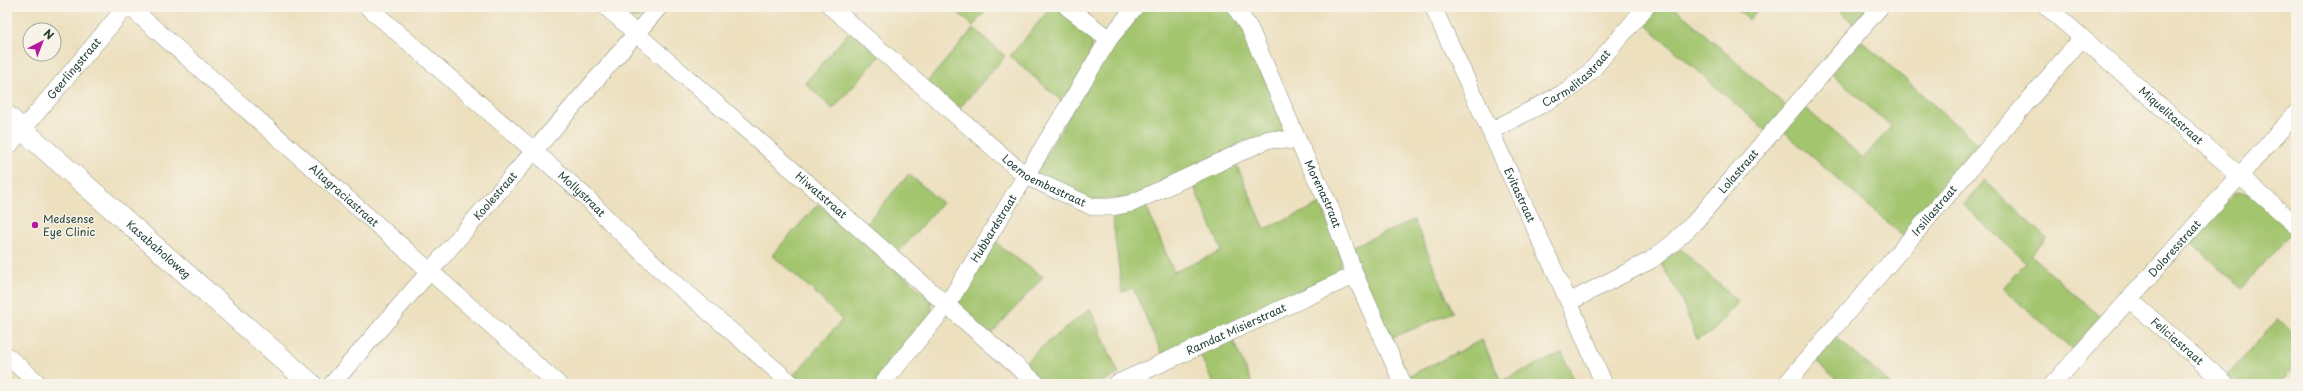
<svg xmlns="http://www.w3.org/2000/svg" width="2303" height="391" font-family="'Playpen Sans',sans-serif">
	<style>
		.green { fill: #a3c56e; stroke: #618151 }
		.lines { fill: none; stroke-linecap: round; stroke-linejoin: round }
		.minor-casing { stroke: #868e7a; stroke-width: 18 }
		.tertiary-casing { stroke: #868e7a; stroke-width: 22 }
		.minor { stroke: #fff; stroke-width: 17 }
		.tertiary { stroke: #fff; stroke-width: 21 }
		.poi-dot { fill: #b5179e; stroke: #f7f3e8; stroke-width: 1.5 }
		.labels { text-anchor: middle; stroke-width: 3; stroke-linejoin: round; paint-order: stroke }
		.street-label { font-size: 11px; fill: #1f3d34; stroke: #f7f3e8 }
		.poi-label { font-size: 11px; fill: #1f3d34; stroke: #f7f3e8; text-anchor: start }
	</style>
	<rect width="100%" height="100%" fill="#f7f3e8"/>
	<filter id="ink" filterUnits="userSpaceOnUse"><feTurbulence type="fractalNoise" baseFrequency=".025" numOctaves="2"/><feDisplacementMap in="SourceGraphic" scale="8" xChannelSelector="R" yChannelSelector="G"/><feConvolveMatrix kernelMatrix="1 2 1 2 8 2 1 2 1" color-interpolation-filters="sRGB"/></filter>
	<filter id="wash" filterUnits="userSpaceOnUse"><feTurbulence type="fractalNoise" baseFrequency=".012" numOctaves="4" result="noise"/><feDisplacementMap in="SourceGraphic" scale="16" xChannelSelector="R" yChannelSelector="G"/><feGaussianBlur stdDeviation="0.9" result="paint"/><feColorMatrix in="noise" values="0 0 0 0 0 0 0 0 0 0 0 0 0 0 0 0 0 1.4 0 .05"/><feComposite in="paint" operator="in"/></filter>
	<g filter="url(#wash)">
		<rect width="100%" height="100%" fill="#ede0bf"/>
		<path class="green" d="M614,7h37c-17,17 -19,14 -37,0z
			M952,7h37l-16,19z
			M1057,7h2c9,7 19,13 27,21 18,19 -12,58 -22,75l-54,-47 39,-46z
			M1142,7h88l10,13 46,113 -156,66 -44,1 -51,-26 77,-131z
			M1657,7h17l113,100 -21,24 -122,-108z
			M1734,7h26l-11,13z
			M1836,7h36l-17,18z
			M974,28l31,28 -48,55 -31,-28z
			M851,30l29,26 -47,53 -28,-26z
			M1861,40l121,108 -78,89 -122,-107 21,-24 60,52 28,-31 -59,-54z
			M1234,159l31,70 56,-25 21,56 -4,14 -176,80 -29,-66 -11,4 -10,-79 33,-9 29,68 48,-21 -31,-71z
			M909,174l33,29 -45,51 -33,-28z
			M1984,180l63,58 -16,18 71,62 -29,32 -70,-62 23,-26 -63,-57z
			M2240,192l10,2 42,38 -50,56 -52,-47 44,-47z
			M818,204l40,31 73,65 1,12 -56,72h-76l-8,-7 50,-57 -32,-32 -38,-33z
			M1414,220l39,92 -64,27 -38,-92z
			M994,238l8,10 41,29 -53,58 -33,-30z
			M1681,249l57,53 -27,31 -14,6 -18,-45 -19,-32z
			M1090,309l29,65 -22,10h-51l-22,-20 8,-9z
			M2278,319l18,17v29l-17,19h-44l-9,-7z
			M1836,337l54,47h-48l-27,-24z
			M1232,338l20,46h-39l-14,-32z
			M1482,340l19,41 61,-28 14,31h-165l-4,-7z"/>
	</g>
	<g filter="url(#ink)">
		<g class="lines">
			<defs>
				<g id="minor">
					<path id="s1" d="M130,7l428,377"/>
					<path id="s2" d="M368,7l165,143 52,46 33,34 47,44 127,110"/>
					<path id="s3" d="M606,7l431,377"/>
					<path id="s4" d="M831,7l195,169 67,31h20l19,-4 137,-64 29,2"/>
					<path d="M1067,7l42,32"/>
					<path id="s5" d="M1235,7l15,22 48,112 32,66 25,68 48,109"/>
					<path id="s6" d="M1433,7l136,295 35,82"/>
					<path id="s7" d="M2047,7l249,218"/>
					<path id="s8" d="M1491,131l78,-41 22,-19 55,-64"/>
					<path id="s9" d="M7,148l119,-141"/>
					<path id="s10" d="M2129,299l97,85"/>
					<path id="s11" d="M1569,302l82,-42 22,-17 20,-19 187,-217"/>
					<path d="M7,356l32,28"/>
					<path id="s12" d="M332,384l327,-377"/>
					<path id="s13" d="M882,384l65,-79 162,-266 26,-32"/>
					<path id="s14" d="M1116,384l239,-109"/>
					<path id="s15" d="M1786,384l296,-346"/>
					<path id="s16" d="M2053,384l243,-271"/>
				</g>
				<g id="tertiary">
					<path id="s17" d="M7,116l304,268"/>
				</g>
			</defs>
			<use href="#minor" class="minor-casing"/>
			<use href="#tertiary" class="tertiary-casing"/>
			<use href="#minor" class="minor"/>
			<use href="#tertiary" class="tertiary"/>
		</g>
	</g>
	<circle class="poi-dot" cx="35" cy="225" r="4"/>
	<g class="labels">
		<g class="street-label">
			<text dy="4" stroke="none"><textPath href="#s9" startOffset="104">Geerlingstraat</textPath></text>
			<text dy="4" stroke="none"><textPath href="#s8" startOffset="101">Carmelitastraat</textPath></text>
			<text dy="4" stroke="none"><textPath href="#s7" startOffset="165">Miquelitastraat</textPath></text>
			<text dy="4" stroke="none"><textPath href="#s11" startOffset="217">Lolastraat</textPath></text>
			<text dy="4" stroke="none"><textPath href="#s4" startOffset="276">Loemoembastraat</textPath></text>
			<text dy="4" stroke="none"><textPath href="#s2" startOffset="284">Mollystraat</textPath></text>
			<text dy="4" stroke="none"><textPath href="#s5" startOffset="207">Morenastraat</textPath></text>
			<text dy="4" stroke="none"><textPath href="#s1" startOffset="285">Altagraciastraat</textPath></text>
			<text dy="4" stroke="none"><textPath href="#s12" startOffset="249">Koolestraat</textPath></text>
			<text dy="4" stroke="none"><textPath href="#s3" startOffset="286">Hiwatstraat</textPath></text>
			<text dy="4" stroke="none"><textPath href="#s6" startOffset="207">Evitastraat</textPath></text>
			<text dy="4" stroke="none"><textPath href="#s15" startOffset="228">Irsillastraat</textPath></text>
			<text dy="4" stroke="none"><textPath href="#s13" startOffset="192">Hubbardstraat</textPath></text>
			<text dy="4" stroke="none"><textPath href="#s16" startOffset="182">Doloresstraat</textPath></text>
			<text dy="4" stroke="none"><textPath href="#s17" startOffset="202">Kasabaholoweg</textPath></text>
			<text dy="4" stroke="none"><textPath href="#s14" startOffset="132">Ramdat Misierstraat</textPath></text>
			<text dy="4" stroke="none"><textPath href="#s10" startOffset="64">Feliciastraat</textPath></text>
		</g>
		<g class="poi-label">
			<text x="43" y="223">Medsense<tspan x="43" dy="13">Eye Clinic</tspan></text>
		</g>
	</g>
	<rect width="2303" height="391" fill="none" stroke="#f7f3e8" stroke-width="24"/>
	<g transform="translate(42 42) rotate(42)"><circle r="19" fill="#f7f3e8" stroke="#a1aaa0"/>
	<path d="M0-3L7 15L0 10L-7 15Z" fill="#b5179e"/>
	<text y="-6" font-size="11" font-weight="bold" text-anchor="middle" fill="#1f3d34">N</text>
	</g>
</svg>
